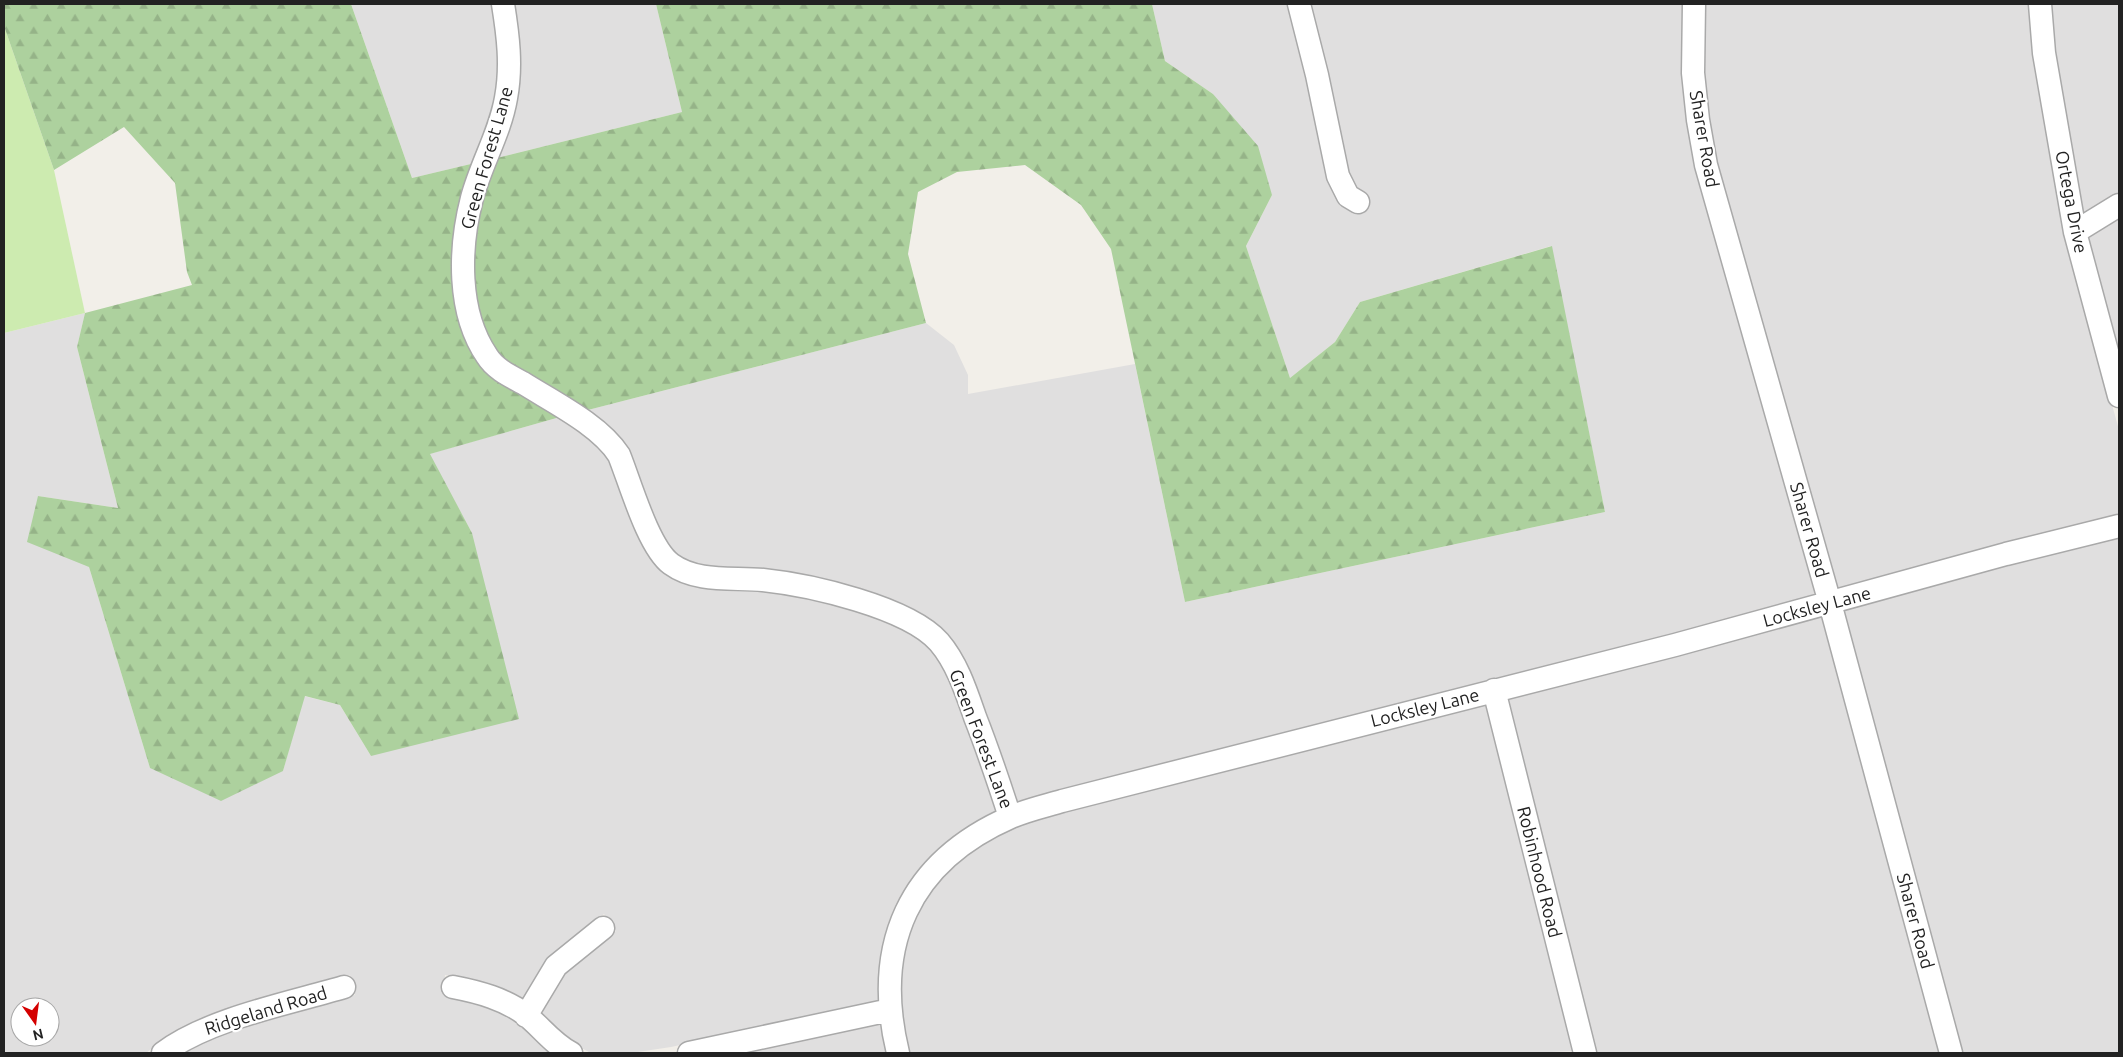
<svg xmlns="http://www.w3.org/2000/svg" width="2123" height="1057" font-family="Ubuntu,sans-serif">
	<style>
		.residential { fill: #e0dfdf; fill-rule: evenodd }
		.grass { fill: #cdebb0 }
		.forest { fill: url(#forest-firs) }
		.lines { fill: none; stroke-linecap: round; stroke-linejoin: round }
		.minor-casing { stroke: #a9a9a9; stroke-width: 25 }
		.minor { stroke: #fff; stroke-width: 22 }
		.labels { text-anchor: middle; stroke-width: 4.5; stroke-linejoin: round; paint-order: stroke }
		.street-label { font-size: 18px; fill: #222; stroke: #fff }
	</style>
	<defs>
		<pattern id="forest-firs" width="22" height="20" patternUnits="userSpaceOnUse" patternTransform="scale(1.25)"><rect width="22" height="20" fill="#add19e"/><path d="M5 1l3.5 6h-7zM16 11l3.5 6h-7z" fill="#95b388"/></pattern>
	</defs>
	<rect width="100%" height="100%" fill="#f2efe9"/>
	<path class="residential" d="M351,4h142l6,37 -2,55 -22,67 -63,15z
		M512,4h144l26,108 -185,46z
		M1152,4h136l2,8 16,-8h379l-1,70 134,522 -146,39 -190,47 -467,122 -82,-181 -32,-19 -64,-20 -136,-18 -15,-5 -11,-6 -91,-144 342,-88 28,22 14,30v19l167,-30 50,238 420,-90 -54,-266 -191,56 -25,40 -45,36 -44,-132 26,-51 -59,-101 -48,-33z
		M1703,4h328l52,296 36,130v86l-284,75 -120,-428 -13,-89z
		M2049,4h70v189l-37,23 -28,-164z
		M2119,217v146l-33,-126z
		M85,313l-8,34 41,161 -80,-12 51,71 61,201 133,3 21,-75 36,9 31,51 101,-223 -43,-79 131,-37 33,23 14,13 45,103 110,34 35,5 37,9 62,20 26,15 11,11 23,40 43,121 -53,33 -16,15 -25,30 -11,22 -9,27 -4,63 -210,46 -40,6 -42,-1 -19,-10 -32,-28 24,-41 54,-42 -12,-17 -54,43 -27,45 -49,-21 -29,-6 -2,20 28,6 29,9 21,14 33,29h-373l21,-11 56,-19 97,-28 -5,-20 -98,28 -85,34 -21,16h-142v-720zM20,1007h30v30h-30z
		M2119,537v516h-159l-119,-442 168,-46z
		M1824,616l118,437h-347l-90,-355 172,-42z
		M1487,702l88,349 -48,2h-620l-8,-44 4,-65 18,-42 23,-28 37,-29 33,-18 17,-6z
		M883,1022l5,31h-149z"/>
	<path class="grass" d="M4,26l50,144 31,143 -81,20z"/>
	<path class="forest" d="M4,4h347l61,174 63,-15 -15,151 100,103 -130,37 42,79 47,186 -148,37 -31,-51 -35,-9 -22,75 -62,30 -71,-33 -61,-201 -62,-25 11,-46 80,12 -41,-161 8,-34 107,-28 -5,-13 -12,-89 -51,-56 -70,43 -50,-144z
		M656,4h496l13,57 48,33 45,52 14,49 -26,51 44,132 45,-36 25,-40 192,-56 53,266 -420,90 -74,-353 -30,-44 -56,-40 -68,7 -39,20 -10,62 18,69 -342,88 -82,-51c-34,-38 -34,-112 -21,-159 4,-15 11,-29 16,-43l185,-46z"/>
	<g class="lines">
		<defs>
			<path id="minor" d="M503,4c5,31 9,62 3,94 -6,35 -25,66 -34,100 -13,50 -15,114 15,158 8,13 23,20 36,27 30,19 77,42 96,72 11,27 29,92 52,109 26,19 62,13 92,16 47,5 145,27 176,62 18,21 27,49 36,75 13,33 24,66 35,100
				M1299,4l18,71 21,101 10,20 10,6
				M1694,4l-1,69 5,47 8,45 124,438 121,450
				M2040,4l4,49 31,179 44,164
				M2075,232l44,-27
				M1494,690l91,363
				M453,987c26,5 52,12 73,28 15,12 27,29 45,38
				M526,1016l30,-50 47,-38
				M163,1053c45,-34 127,-50 181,-66
				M689,1053l201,-43
				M898,1053c-26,-107 10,-191 113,-236 16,-7 34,-11 51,-16l613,-156 331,-91 113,-28"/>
		</defs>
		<use href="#minor" class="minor-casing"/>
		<use href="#minor" class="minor"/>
	</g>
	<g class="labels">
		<g class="street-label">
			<text transform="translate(1704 139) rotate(80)" y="6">Sharer Road</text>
			<text transform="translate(487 158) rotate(-74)" y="6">Green Forest Lane</text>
			<text transform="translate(2071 202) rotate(79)" y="6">Ortega Drive</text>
			<text transform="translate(1809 530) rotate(74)" y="6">Sharer Road</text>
			<text transform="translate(1817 607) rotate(-15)" y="6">Locksley Lane</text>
			<text transform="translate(1425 708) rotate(-14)" y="6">Locksley Lane</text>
			<text transform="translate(981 739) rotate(69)" y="6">Green Forest Lane</text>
			<text transform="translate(1539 872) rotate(76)" y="6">Robinhood Road</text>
			<text transform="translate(1915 921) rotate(75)" y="6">Sharer Road</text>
			<text transform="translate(266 1011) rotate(-17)" y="6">Ridgeland Road</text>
		</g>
	</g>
	<rect width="2123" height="1057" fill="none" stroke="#222222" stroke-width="10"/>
	<g transform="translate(35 1022) rotate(166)"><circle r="24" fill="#ffffff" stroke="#a7a7a7"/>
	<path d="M0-4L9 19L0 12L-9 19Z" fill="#d40000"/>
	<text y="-8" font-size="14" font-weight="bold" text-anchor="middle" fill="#222222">N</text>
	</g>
</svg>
